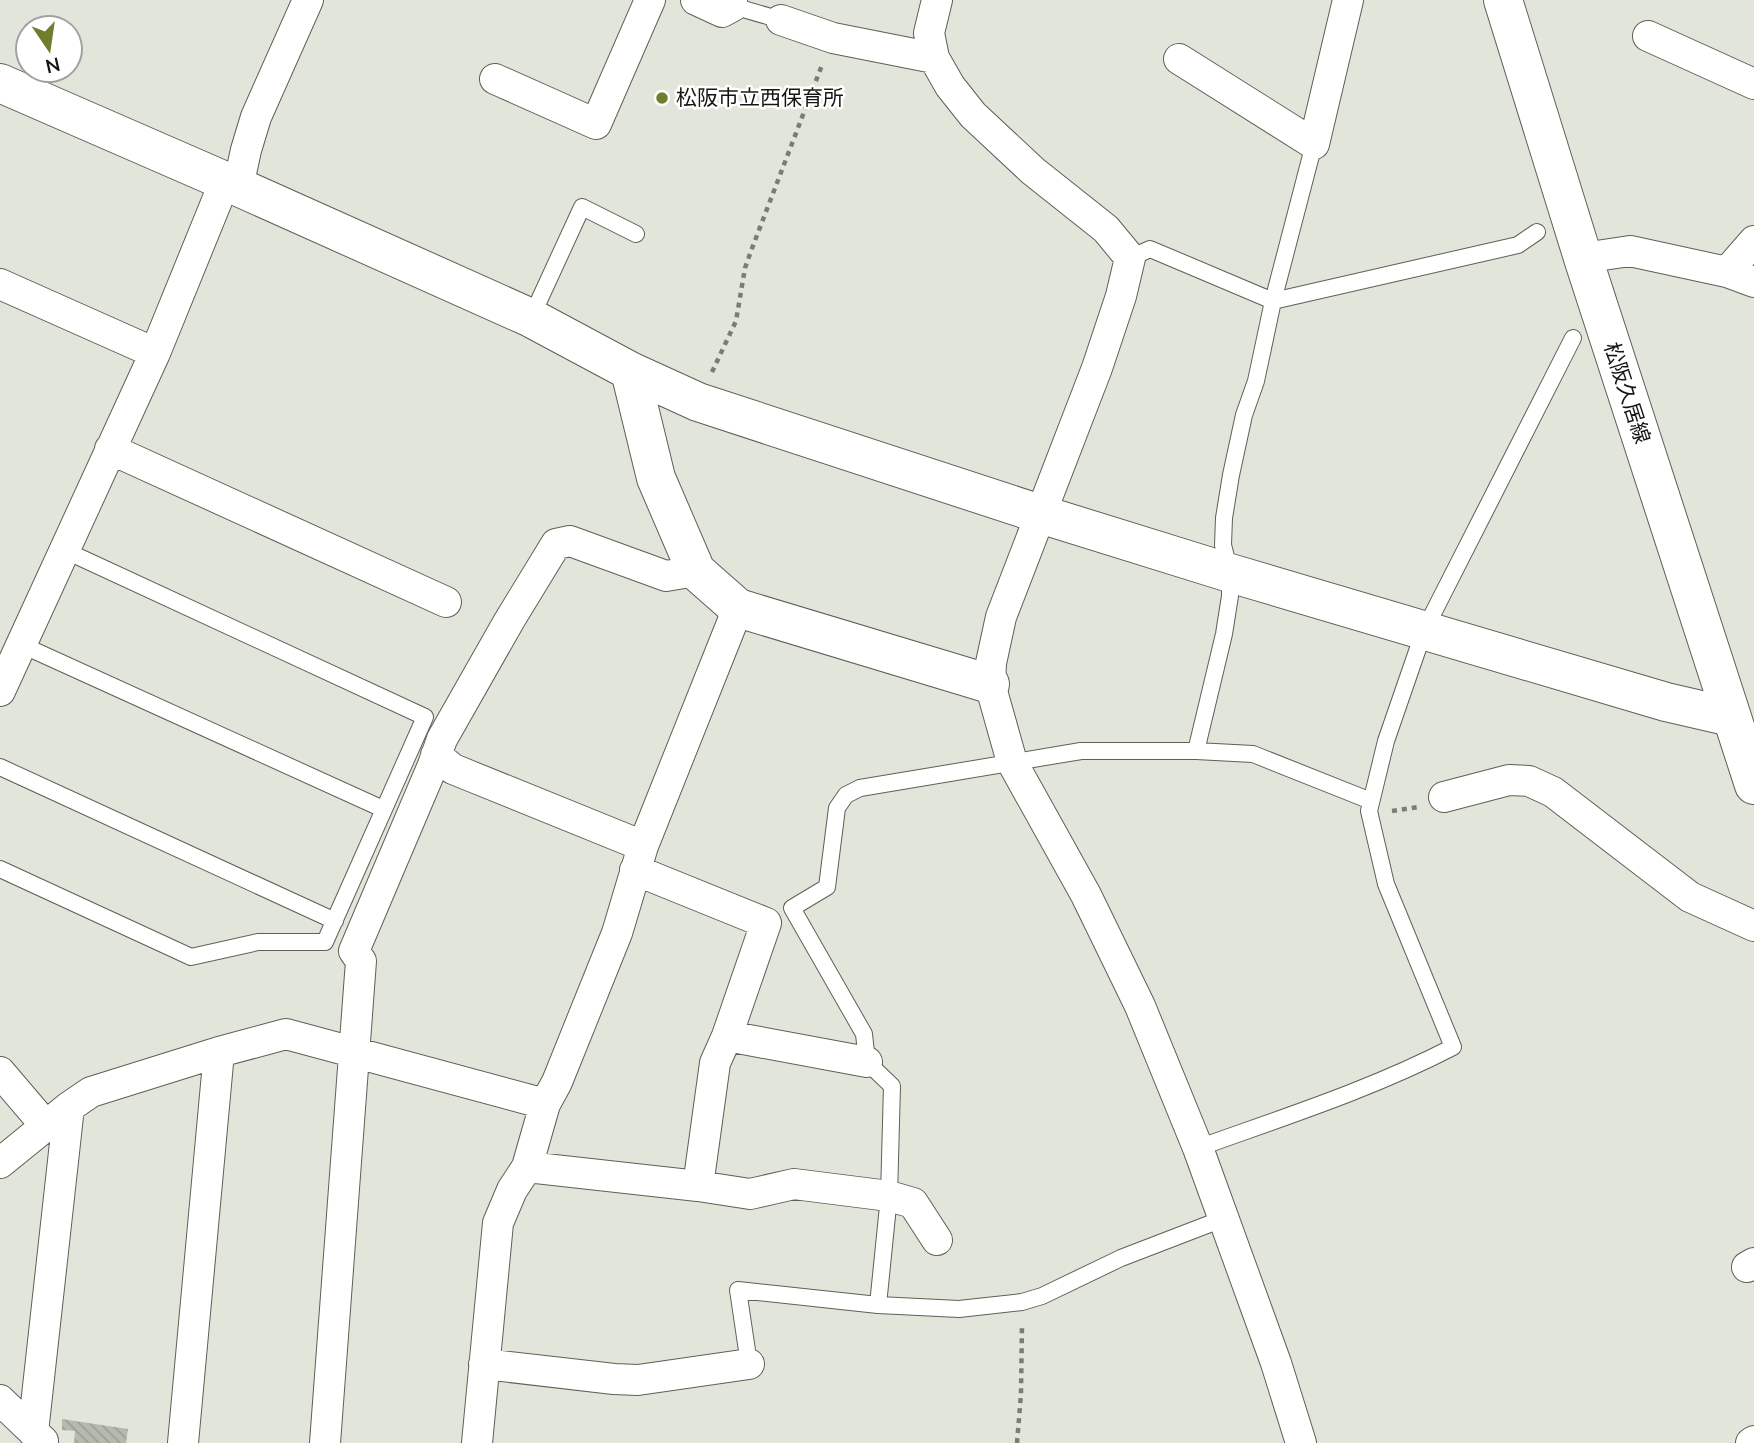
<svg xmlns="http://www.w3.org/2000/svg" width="1754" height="1443" font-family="'Nunito Sans','Noto Sans JP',sans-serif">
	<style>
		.building { fill: url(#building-back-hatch) }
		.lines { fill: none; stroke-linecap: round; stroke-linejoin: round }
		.lane-casing { stroke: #5d6055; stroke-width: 18 }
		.street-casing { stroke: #5d6055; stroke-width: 32 }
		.secondary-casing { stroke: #5d6055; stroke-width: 40 }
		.primary-casing { stroke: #5d6055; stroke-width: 40 }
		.path { stroke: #7b7d75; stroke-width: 4.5; stroke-dasharray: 5 5; stroke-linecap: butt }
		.lane { stroke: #fff; stroke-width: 16 }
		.street { stroke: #fff; stroke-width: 30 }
		.secondary { stroke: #fff; stroke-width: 38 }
		.primary { stroke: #fff; stroke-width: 38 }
		.poi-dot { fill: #6e7e2d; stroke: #fff; stroke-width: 2.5 }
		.labels { text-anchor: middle; stroke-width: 5; stroke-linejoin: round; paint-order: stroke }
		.poi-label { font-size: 21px; fill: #151612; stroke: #fff; text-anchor: start }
		.street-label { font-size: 21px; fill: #151612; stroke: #fff }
	</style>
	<defs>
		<pattern id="building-back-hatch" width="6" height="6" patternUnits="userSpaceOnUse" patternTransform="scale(1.75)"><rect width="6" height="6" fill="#b6baae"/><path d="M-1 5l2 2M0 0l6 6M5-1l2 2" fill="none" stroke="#9c9f95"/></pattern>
	</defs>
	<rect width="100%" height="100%" fill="#e2e6da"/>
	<path class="building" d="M62,1419l66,10 -2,14h-52l1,-12 -13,-1z"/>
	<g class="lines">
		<defs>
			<path id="lane" d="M733,6l48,14
				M1130,258l20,-9 123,52 245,-56 19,-13
				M531,318l51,-111 54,27
				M22,645l361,164
				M1196,751l28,-117 6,-38v-23l-7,-28 1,-27 7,-43 13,-60 12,-34 17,-80 41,-157
				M0,767l335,154
				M0,869l191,88 67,-15h67l100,-225 -361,-167
				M1198,1148c86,-31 174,-59 255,-101l-67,-163 -17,-73 17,-70 38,-110 149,-293
				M878,1305l11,-109 3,-110 -25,-24 -3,-28 -72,-126 35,-21 10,-79 9,-13 14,-7 221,-37h115l57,3 118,47
				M749,1364l-11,-74 140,15 81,4 63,-7 20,-6 79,-38 104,-40"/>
			<path id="street" d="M696,0l26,12 11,-6
				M937,0l-8,33 5,25 16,28 23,29 60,56 73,58 24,29 -9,38 -24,72 -96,249 -10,46 -1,21 22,78 74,133 54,111 58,142 78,215 25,80
				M781,20l52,18 101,20
				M1648,36l106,48
				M1179,59l135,85 34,-144
				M495,79l101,45 54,-124
				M238,187l8,-37 10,-33 52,-117
				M1583,258l47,-7 97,21 27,10
				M1727,272l27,-31
				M0,284l155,69
				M110,449l336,153
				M0,691l155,-338 70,-172
				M436,755l17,14 190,77
				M1444,797l65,-17 20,1 24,11 137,105 64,29
				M727,1036l140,26
				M0,1072l46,54
				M0,1163l69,-56 22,-15 128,-40 67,-18 259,70
				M527,1167l171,19 17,-123 12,-27 39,-113 -131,-53
				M698,1186l52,8 44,-10 95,12 24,7 24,37
				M1747,1267l7,-4
				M484,1364l130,15 24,1 111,-16
				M0,1400l43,41
				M33,1432l36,-325
				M183,1443l36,-391
				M325,1443l36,-482 -7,-10 79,-186 9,-26 67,-118 47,-77 14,-3 96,35 30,-5
				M477,1443l21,-220 14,-33 15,-23 18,-63 12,-22 60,-149 26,-87 95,-238
				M1751,1443l3,-2"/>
			<path id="secondary" d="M0,83l225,98 306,137 99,53 68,31 342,112 190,59 436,129 65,15
				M630,371l26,107 40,93 42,37 252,76"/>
			<path id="primary" d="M1503,0l80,258 171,527"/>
		</defs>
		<use href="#lane" class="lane-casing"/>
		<use href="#street" class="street-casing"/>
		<use href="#secondary" class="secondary-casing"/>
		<use href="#primary" class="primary-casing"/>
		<path class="path" d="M712,372l24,-51 9,-53 6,-17 71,-186
			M1392,811l26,-4
			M1017,1443l4,-49 1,-70"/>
		<use href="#lane" class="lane"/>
		<use href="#street" class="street"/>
		<use href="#secondary" class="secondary"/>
		<use href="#primary" class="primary"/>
	</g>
	<circle class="poi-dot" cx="662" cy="98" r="7"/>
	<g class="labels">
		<g class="poi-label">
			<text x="676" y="105">松阪市立西保育所</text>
		</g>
		<g class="street-label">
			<text transform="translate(1627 393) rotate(72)" y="7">松阪久居線</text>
		</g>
	</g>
	<g transform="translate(49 49) rotate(167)"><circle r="33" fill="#ffffff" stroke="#a1a2a0" stroke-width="2"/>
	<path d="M0-5L12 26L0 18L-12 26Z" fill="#6e7e2d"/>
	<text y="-10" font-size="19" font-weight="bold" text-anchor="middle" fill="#151612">N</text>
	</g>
</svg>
